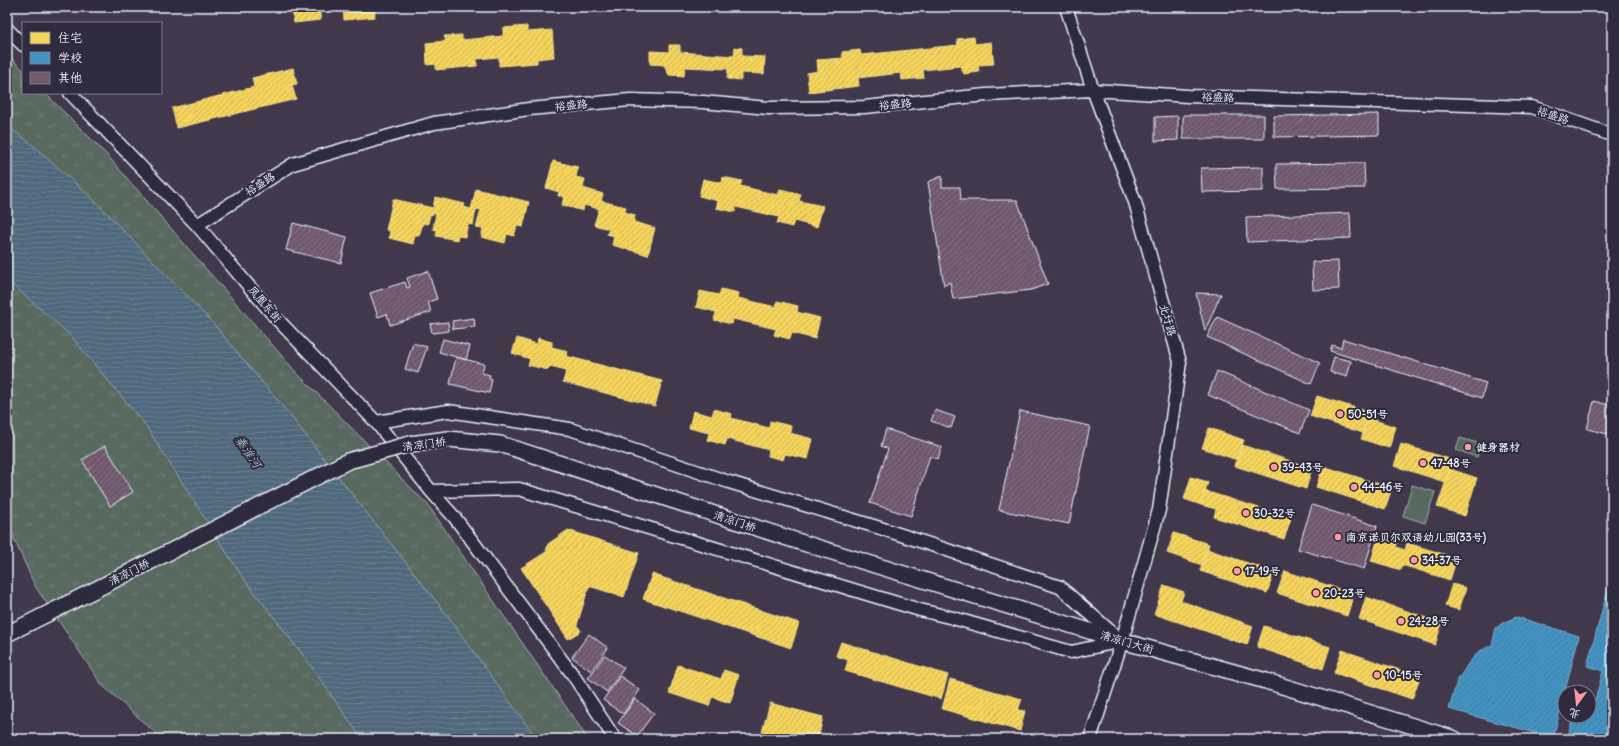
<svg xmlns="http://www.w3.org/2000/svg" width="1619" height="746" font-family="Delius,'LXGW WenKai TC',sans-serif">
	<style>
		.grass { fill: #586961; stroke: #a0adac }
		.park { fill: url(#park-tufts); stroke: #a0adac }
		.water { fill: url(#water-rules); stroke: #8d9ead }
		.homes { fill: url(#homes-hatch); stroke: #f2dd8b }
		.schools { fill: url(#schools-hatch); stroke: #74afd3 }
		.building { fill: url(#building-hatch); stroke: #e8f1f8 }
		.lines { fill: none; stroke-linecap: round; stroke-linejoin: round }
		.tertiary-casing { stroke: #e8f1f8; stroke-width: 15 }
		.primary-casing { stroke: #e8f1f8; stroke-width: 18 }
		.tertiary { stroke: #2f2a3d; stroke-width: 12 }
		.primary { stroke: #2f2a3d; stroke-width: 15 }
		.primary-bridge-casing { stroke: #e8f1f8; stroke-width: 18; stroke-linecap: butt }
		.primary-bridge { stroke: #2f2a3d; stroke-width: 15 }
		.poi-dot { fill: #ff9aa2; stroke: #2f2a3d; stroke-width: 1.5 }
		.labels { text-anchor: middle; stroke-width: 4; stroke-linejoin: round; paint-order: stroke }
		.street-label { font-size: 11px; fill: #e8f1f8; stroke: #2f2a3d }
		.poi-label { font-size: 11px; font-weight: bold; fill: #e8f1f8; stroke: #2f2a3d; text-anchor: start }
		.water-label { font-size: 12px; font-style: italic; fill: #abbac6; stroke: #2f2a3d }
	</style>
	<defs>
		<pattern id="park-tufts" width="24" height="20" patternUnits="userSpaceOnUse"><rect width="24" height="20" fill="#586961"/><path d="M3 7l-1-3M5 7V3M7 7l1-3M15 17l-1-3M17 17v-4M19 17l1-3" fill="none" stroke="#707f78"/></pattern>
		<pattern id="water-rules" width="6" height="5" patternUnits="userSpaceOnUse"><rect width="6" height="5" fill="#50677b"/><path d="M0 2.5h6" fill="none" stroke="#697d8e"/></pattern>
		<pattern id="homes-hatch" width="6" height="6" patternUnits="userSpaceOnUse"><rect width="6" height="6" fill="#f6d55c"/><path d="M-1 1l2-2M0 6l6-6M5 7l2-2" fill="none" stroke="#cab258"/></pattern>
		<pattern id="schools-hatch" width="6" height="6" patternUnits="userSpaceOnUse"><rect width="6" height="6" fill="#4393c3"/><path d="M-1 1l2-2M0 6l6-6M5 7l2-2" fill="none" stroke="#447999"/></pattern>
		<pattern id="building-hatch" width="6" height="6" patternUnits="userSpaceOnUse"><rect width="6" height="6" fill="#70596c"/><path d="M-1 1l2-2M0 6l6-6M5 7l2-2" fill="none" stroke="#847182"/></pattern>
	</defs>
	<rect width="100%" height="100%" fill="#42384b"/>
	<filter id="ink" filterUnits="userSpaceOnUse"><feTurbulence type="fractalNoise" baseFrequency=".025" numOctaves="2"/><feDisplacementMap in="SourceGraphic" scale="8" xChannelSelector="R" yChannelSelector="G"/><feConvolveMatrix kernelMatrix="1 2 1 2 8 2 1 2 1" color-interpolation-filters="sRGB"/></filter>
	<g filter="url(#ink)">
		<path class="grass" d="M1460,438l21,6 -4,13 -21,-7z
			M1412,485l23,7 -10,31 -22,-7z"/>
		<path class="park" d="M7,54l16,16v23h22l61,61 189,217 133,134 160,234h-426l-60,-54 -67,-99 -28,-63z"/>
		<path class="water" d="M7,126l21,15 66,59 117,121 78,93 158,201 90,124h-175l-56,-80 -65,-84 -95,-149 -76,-91 -63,-55z"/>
		<path class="homes" d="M279,7h58l-18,2 2,11 -27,3 -2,-13 -12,1z
			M343,7h31l1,10 -31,3z
			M527,26v6l25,-2 2,27 -17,2v4l-38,3v-9l-22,2v7l-41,4v-6l-9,1 -1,-22 20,-2 -2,-5 18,-1v5l41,-4v-8z
			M974,37l1,7 16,-2 3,22 -16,1 1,7 -15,2 -4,-8 -37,4 1,8 -22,2 -1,-7 -43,5 1,8 -50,6 -2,-19 11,-2 -1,-11 26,-2 -1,-6 18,-2 1,5 97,-10 -1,-6z
			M669,45h11v7l54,4 1,-9 7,1v8l23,1 -1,17 -23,-1v7l-14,-1 1,-10 -43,-2 -1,9 -15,-1 -5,-10 -14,-1v-13l19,1z
			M293,68l4,16 -5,1 4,14 -119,29 -5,-20 82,-21 -2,-9z
			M553,161l25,6 -2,10 9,2 -2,9 20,6 -2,7 25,6 -1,5 10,3 -1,7 21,6 -7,27 -36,-10 2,-9 -7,-2 2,-5 -15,-4 5,-16 -15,-4 -1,6 -21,-6 2,-9h-6l1,-4 -13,-4z
			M723,177l19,4 -2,5 38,9 2,-6 21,5 -2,7 24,5 -6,21 -23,-6 -2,6 -15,-4 2,-6 -43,-10 -1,5 -19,-4 2,-7 -19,-5 4,-17 19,4z
			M476,189l53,13 -6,25 -6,-1 -3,10 -7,-2 -2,9 -24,-6 2,-8 -7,-1 5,-19 -5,1 -3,15 -5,-1 -3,13 -7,-1 -1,4 -21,-4 1,-6 -4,-1 3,-16 -6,2 -2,9 -5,-1 -4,13 -4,-1 -2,9 -24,-6 1,-7 -4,-1 7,-31 40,9 2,-11 30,7 -1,3 7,2z
			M721,289l18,4 -1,5 38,9 1,-6 21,5 -1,6 23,6 -5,21 -23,-6 -2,6 -16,-4 2,-6 -43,-10 -1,5 -18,-4 2,-8 -20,-5 4,-16 19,4z
			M517,338l20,6 1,-6 14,4v5l16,4 -2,5 96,25 -7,25 -92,-24 3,-11 -16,-4 -2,3 -20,-5 2,-6 -18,-6z
			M1317,396l52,16 -6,21 -53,-17z
			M714,409l18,5 -1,4 38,10 1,-7 21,5 -1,7 23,6 -5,20 -23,-5 -2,6 -15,-4 1,-6 -42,-11 -2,6 -18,-5 2,-7 -20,-5 4,-17 19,5z
			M1368,418l28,9 -7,21 -28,-9z
			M1209,428l35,12 -7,20 -35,-12z
			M1401,444l52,16 -8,22 -51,-16z
			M1242,445l70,23 -6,21 -71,-23z
			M1323,466l69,22 -7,21 -69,-22z
			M1450,469l27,9 -12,38 -28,-9z
			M1191,477l17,5 -7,23 -17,-6z
			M1205,491l86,27 -7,21 -70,-22 2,-8 -15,-4z
			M568,530l71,23 -15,44 -35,-11 -12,39 4,6 -13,8 -47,-71 25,-16 2,-8z
			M1174,533l35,11 -7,21 -35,-12z
			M1378,538l19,5 -1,4 9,3 2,-7 50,15 -7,22 -48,-15 -1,5 -30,-9z
			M1207,549l67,23 -7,21 -67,-22z
			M1285,571l69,23 -7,22 -70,-23z
			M652,574l147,49 -8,25 -148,-49z
			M1452,584l14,4 -7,22 -14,-4z
			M1164,585l20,7 -3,9 72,25 -6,19 -93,-31z
			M1366,597l76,26 -7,22 -76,-26z
			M1264,626l66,21 -7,22 -66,-22z
			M841,642l107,33 -7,24 -96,-28 3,-11 -12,-4z
			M1342,650l78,27 -8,22 -78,-26z
			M678,665l43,14 3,-9 15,5 -9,28 -18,-6 -3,9 -40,-13z
			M950,679l72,20 -4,11 7,1 -5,20 -78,-22z
			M770,703l53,14 -5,22h-29l-27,-7z"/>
		<path class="schools" d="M1612,574v165h-34l-10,-3 5,-20h16v-14l5,2 9,-33 -16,-5z
			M1517,617l62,19 -26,102 -104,-29 8,-28 11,-17 10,-12 14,-7 4,-17 8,-6z"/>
		<path class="building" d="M1379,114v21l-105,2v-21z
			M1183,115h81v24h-81z
			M1178,116v24l-23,1v-24z
			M1364,163l1,25 -88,1 -1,-25z
			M1263,167v24l-61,1 -1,-24z
			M942,176v11h18l1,13h56l31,84 -17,6 -78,9 -3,-17 -6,4 -16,-104z
			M1350,213l1,25 -104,4 -1,-25z
			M293,223l54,14 -6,26 -55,-13z
			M1338,261l1,28 -26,1 -1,-28z
			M428,271l9,28 -9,3 3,10 -41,13 -3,-11 -9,3 -8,-24 35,-11 2,6 3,-1 -3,-9z
			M1196,293l25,1 -16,37z
			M1217,317l103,46 -9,21 -104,-47z
			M474,318l1,9 -22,2 -1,-8z
			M448,322l1,9 -17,2 -2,-9z
			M443,339l27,7 -4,14 -27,-8z
			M1343,339l143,44 -4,15 -152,-47 2,-6 9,3z
			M413,343l14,4 -9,26 -13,-4z
			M456,357l28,7 -2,9 8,2 -1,4 3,1 -3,13 -39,-9z
			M1334,357l17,4 -4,16 -17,-5z
			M1217,371l92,39 -9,23 -92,-38z
			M1594,401l18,5v29l-25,-6z
			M935,410l20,7 -4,11 -20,-7z
			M1020,411l70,15 -21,98 -70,-14z
			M886,429l56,18 -4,12 -8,-3 -19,60 -41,-13 18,-54 -7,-3z
			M105,446l28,46 -23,14 -28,-46z
			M1312,505l65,21 -13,43 -66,-20z
			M589,634l19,14 -17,23 -19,-14z
			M605,655l19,13 -17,24 -19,-14z
			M620,676l20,14 -17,24 -20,-14z
			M635,699l19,14 -17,23 -19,-13z"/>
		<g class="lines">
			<defs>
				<path id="tertiary" d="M1066,7l27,83 42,112 45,160 -21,148 -37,131 -32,98
					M7,29l16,16
					M70,93l127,132 78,92 101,105 55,69 24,27 118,157 42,64
					M197,225l96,-61 141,-41 95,-14 101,-9 73,2 65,6 96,-1 122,-12 107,-5 95,6 344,11 80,28
					M376,422l72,-11 122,18 159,53 151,46 180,59 59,52
					M431,491l88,-2 401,121 33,8 118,34 51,-11"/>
				<path id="primary" d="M800,542l322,99 144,40 189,58
					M7,634l62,-31"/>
			</defs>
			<use href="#tertiary" class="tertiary-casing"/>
			<use href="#primary" class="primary-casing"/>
			<use href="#tertiary" class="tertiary"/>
			<use href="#primary" class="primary"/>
			<defs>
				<path id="primary-bridge" d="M69,603l279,-142 62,-17 38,-5 52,5 300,98"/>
			</defs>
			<use href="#primary-bridge" class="primary-bridge-casing"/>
			<use href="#primary-bridge" class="primary-bridge"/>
		</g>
	</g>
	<g class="poi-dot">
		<circle cx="1340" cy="414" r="4"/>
		<circle cx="1468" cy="447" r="4"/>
		<circle cx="1423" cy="463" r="4"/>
		<circle cx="1274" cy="467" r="4"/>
		<circle cx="1354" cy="487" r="4"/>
		<circle cx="1246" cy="513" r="4"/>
		<circle cx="1338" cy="537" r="4"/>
		<circle cx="1414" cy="560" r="4"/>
		<circle cx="1237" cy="571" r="4"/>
		<circle cx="1316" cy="593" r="4"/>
		<circle cx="1401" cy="621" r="4"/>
		<circle cx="1377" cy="675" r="4"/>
	</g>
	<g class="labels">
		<g class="street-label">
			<text transform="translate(1218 97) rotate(2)" y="4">裕盛路</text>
			<text transform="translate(895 104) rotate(-6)" y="4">裕盛路</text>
			<text transform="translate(571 105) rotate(-6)" y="4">裕盛路</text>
			<text transform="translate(1553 115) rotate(19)" y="4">裕盛路</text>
			<text transform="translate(260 184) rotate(-33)" y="4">裕盛路</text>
			<text transform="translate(265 304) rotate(49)" y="4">凤凰东街</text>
			<text transform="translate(1168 320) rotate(74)" y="4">北圩路</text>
			<text transform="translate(424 444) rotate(-8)" y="4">清凉门桥</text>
			<text transform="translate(735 521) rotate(18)" y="4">清凉门桥</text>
			<text transform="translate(129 572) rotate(-27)" y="4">清凉门桥</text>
			<text transform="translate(1127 642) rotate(16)" y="4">清凉门大街</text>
		</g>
		<g class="poi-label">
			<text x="1348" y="418">50-51号</text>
			<text x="1476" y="451">健身器材</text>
			<text x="1431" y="467">47-48号</text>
			<text x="1282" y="471">39-43号</text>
			<text x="1362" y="491">44-46号</text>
			<text x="1254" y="517">30-32号</text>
			<text x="1346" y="541">南京诺贝尔双语幼儿园(33号)</text>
			<text x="1422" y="564">34-37号</text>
			<text x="1245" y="575">17-19号</text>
			<text x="1324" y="597">20-23号</text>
			<text x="1409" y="625">24-28号</text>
			<text x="1385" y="679">10-15号</text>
		</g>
		<g class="water-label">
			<text transform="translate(248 452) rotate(55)" y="4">秦淮河</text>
		</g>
	</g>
	<rect width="1619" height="746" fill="none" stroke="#2f2a3d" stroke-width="24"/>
	<rect x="12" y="12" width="1595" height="722" fill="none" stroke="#e8f1f8" stroke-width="1.5" filter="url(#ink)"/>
	<rect x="22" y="22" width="140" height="72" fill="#2f2a3d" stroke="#797a88"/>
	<rect x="30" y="32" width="20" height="12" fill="#f6d55c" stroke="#797a88"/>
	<text x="58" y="42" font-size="12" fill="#e8f1f8">住宅</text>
	<rect x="30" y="52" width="20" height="12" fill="#4393c3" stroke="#797a88"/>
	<text x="58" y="62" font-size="12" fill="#e8f1f8">学校</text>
	<rect x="30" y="72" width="20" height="12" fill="#70596c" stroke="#797a88"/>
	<text x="58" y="82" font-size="12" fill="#e8f1f8">其他</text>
	<g transform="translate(1577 704) rotate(195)"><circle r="19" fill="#2f2a3d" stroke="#797a88"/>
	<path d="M0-3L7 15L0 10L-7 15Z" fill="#ff9aa2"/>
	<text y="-6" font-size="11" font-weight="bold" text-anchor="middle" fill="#e8f1f8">北</text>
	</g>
</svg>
